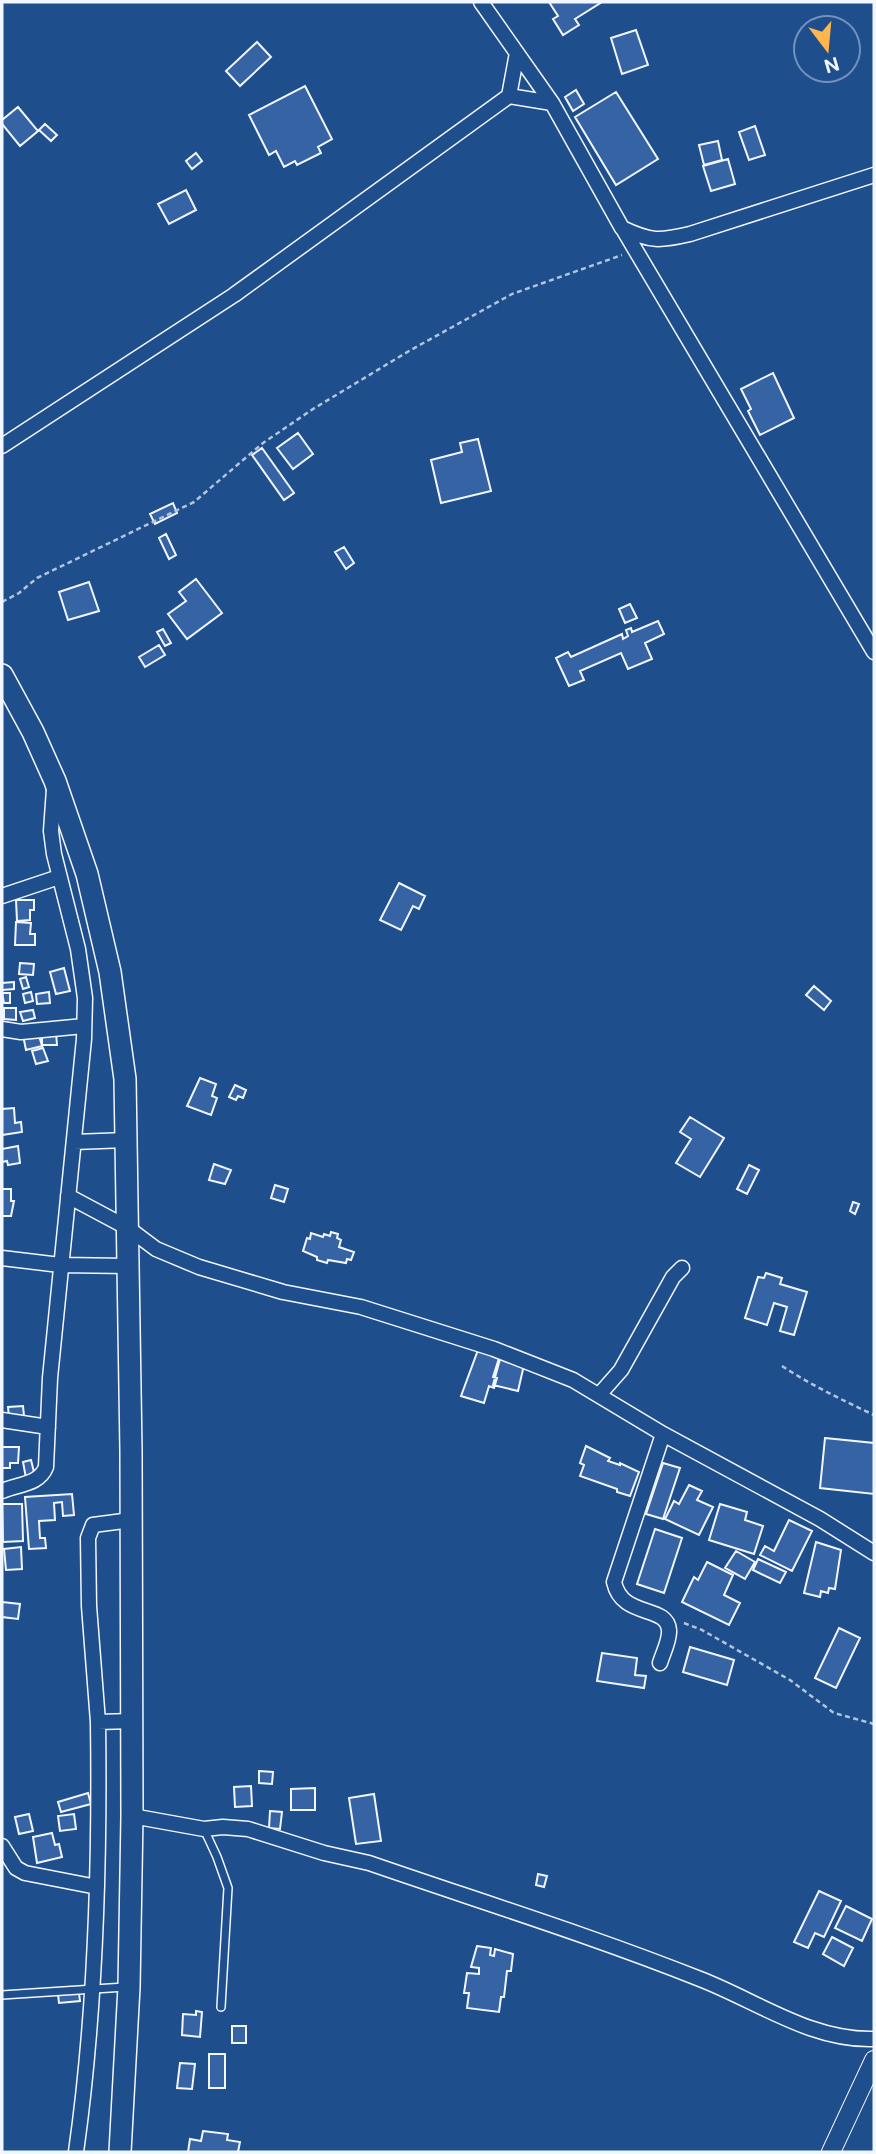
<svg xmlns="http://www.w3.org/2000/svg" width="876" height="2154" font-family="'Public Sans',sans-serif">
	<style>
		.building { fill: #3563a3; stroke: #f2f6ff; stroke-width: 2 }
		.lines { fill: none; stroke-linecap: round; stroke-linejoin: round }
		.service-casing { stroke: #f2f6ff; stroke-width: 10 }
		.minor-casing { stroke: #f2f6ff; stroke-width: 17 }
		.tertiary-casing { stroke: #f2f6ff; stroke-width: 20 }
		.secondary-casing { stroke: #f2f6ff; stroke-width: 24 }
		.path { stroke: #b3c4dc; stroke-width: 2.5; stroke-dasharray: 5 3.5; stroke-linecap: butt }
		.service { stroke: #1f4e8c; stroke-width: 7 }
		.minor { stroke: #1f4e8c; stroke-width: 14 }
		.tertiary { stroke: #1f4e8c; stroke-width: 18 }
		.secondary { stroke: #1f4e8c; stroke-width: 21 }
	</style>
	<rect width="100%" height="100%" fill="#1f4e8c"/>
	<path class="building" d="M549,2h53l-27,17 4,6 -16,10 -10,-16 5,-3z
		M636,30l12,35 -26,9 -11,-36z
		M257,42l14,15 -31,29 -14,-15z
		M305,86l27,53 -14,8 3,6 -24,12 -2,-4 -11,6 -8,-16 -7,4 -20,-40z
		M576,90l8,14 -11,7 -8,-14z
		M616,92l42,67 -42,26 -41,-68z
		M18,107l20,24 -18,15 -18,-22v-4z
		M45,124l12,11 -6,6 -12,-11z
		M755,126l10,29 -16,5 -10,-28z
		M718,141l4,19 -18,5 -5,-20z
		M196,153l6,8 -10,8 -6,-8z
		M728,159l7,25 -24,7 -8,-25z
		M186,190l10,20 -27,14 -11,-20z
		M773,373l21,45 -34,17 -12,-24 3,-2 -10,-20z
		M298,433l15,21 -20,15 -16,-21z
		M478,439l13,52 -50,12 -10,-43 31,-8 -2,-9z
		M262,448l32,45 -10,7 -32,-45z
		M173,503l4,10 -22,11 -5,-10z
		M166,534l10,21 -7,4 -10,-21z
		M344,547l10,16 -8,6 -11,-17z
		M196,579l26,34 -35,26 -19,-25 18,-13 -7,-9z
		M89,582l10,29 -31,9 -9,-28z
		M630,604l7,14 -12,5 -6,-14z
		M658,621l6,13 -19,9 7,16 -24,10 -7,-16 -41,18 4,9 -15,6 -13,-28 12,-6 3,5 51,-23 1,5 5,-3 -2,-6 5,-2 1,4z
		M163,629l8,14 -6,3 -8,-14z
		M159,645l6,10 -20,12 -6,-10z
		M399,883l26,13 -6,13 -6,-3 -12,24 -21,-10z
		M16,900h18v10h-4v10l-13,1z
		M16,922l15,1 -1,11h5v11h-20z
		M20,963l14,1 -1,11 -14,-1z
		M64,968l6,23 -14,3 -6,-22z
		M26,977l3,10 -6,2 -3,-10z
		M14,982v7l-12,1v-7z
		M814,986l17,15 -7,9 -18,-15z
		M31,992l2,9 -8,2 -2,-9z
		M49,992l1,11 -13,1 -1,-10z
		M2,993h8v10h-6z
		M4,1008h12v12l-12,-1z
		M33,1010l2,8 -12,3 -3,-9z
		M38,1032l4,14 -16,4 -3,-15z
		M42,1032h14l1,13h-15z
		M43,1048l5,13 -12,3 -4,-13z
		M43,1048l5,13 -12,3 -4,-13z
		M200,1078l16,6 -4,12 5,2 -6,17 -24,-9z
		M235,1085l11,5 -3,8 -5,-2 -2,4 -7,-3z
		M14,1108l1,15 6,-1 1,10 -20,3v-26z
		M690,1117l34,21 -24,39 -24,-14 15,-24 -11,-7z
		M18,1146l2,17 -12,2 -1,-4 -5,1v-13z
		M214,1164l17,6 -6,14 -16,-4z
		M749,1165l10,5 -12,24 -10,-5z
		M275,1185l13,4 -4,13 -13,-4z
		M2,1189h9v12h3l-3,15h-9z
		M853,1202l6,2 -4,10 -5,-3z
		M331,1232l7,2 -1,4 4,2 -2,7 15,5 -3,8 -4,-1 -1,4 -18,-3 -1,3 -10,-3v-3l-14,-6 4,-13 3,1 1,-6 12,4 1,-3 6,2z
		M766,1273l16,5 -2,6 27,8 -13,43 -14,-4 7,-24 -13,-4 -7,22 -22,-7 13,-41 6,1z
		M478,1350l22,5 -7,22 4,1 -3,10 -5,-2 -5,17 -23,-7z
		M500,1359l24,6 -6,26 -25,-6z
		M23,1406l1,10 -15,1 -1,-10z
		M825,1438l49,5v51l-54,-6z
		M586,1446l24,12 -2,3 12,4v-2l19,9 -9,24 -13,-4v-3l-37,-13 4,-11 -4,-2z
		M2,1447h17l-1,16h-8v5h-8z
		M31,1460l4,16 -9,2 -3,-16z
		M663,1463l17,5 -17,51 -17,-5z
		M689,1485l13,6 -5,9 16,7 -14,28 -34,-16 9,-18 5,3z
		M72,1494l2,21 -11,1 -1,-14 -8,1 1,17 -16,1 1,17h5l1,10 -17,1 -4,-52z
		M2,1504h20l1,37 -20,1z
		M720,1504l27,8 -2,8 18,6 -9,28 -45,-14z
		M789,1520l23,11 -20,40 -32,-16 5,-9 9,5z
		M655,1529l27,9 -18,55 -27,-9z
		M816,1542l25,8 -6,39 -6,-1 -1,5 -7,-2 -1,6 -16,-4z
		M21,1547l1,22 -16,1 -2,-21z
		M736,1551l19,11 -10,17 -20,-11z
		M758,1559l28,13 -6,11 -27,-13z
		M707,1562l26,13 -9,20 16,8 -11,22 -47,-23 12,-25 4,3z
		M2,1602l18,2 -2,15 -16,-2z
		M839,1628l21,10 -24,50 -21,-10z
		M690,1647l44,13 -7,25 -44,-13z
		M602,1653l35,5 -2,17 11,1 -2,12 -47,-7z
		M259,1771l14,1 -1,12 -13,-1z
		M251,1786l1,20 -17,1 -1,-20z
		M315,1788v22h-24v-21z
		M88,1793l3,11 -30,8 -3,-10z
		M374,1794l7,47 -25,3 -7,-46z
		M270,1811l12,1 -2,17 -11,-1z
		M29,1814l4,17 -14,3 -4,-17z
		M74,1814l2,15 -16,2 -2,-15z
		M52,1833l3,12 4,-1 3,13 -25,6 -4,-26z
		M538,1874l9,2 -3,11 -8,-2z
		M819,1891l22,10 -17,36 -9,-4 -7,15 -14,-6z
		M846,1906l26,13 -10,22 -27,-13z
		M832,1937l21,11 -9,18 -21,-12z
		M477,1946l14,2 -1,7 4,1 1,-7 18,5 -2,17h-4l-3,26h-3l-2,15 -32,-4 2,-15h-5l3,-20 12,1v-6l-8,-1z
		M79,1993l1,8 -21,2 -1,-9z
		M196,2011l6,1 -2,25 -18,-2 1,-21 13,1z
		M232,2026h14v17h-14z
		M209,2054h16v34h-16z
		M180,2063l15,1 -3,25 -15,-1z
		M203,2131l25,3 -1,6 13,2 -2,10h-50l2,-13 11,2z"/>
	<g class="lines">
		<defs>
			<path id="service" d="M204,1829l13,28 11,31 -7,119
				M2,1995l123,-8"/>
			<path id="minor" d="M481,2l71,101 70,125c29,14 38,13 68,6l184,-59
				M509,96l43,7
				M623,229l251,423
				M2,446l232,-151 275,-199 8,-43
				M2,896l57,-19
				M2,1029l19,3 63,-6
				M74,1142l53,-2
				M68,1196l60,32 28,21 43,18 84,25 78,15 133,42 79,31 90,54 157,85 54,34
				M2,1258l58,7 69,1
				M599,1395l22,-25 52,-93 9,-9
				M2,1420l46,7
				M2,1491c16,-7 37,-6 44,-24l4,-89 34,-339 1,-41 -7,-49 -24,-95 -3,-23 3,-42
				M131,1520l-38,5 -5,13 1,68 9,116 34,-1
				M660,1663c3,-10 10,-23 9,-33 -2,-26 -47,-11 -55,-48l49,-148
				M132,1816l72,13 19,-2 25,2 76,24 45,10c110,38 223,73 331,116 57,22 111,62 174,60
				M2,1846l14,22 9,5 72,14
				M76,2152c20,-141 24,-288 22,-430"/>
			<path id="tertiary" d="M831,2152l43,-92"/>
			<path id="secondary" d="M2,675l31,57 22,49 32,93 23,98 15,107 6,372 1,365 -3,171 -9,165"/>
		</defs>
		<use href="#service" class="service-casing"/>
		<use href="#minor" class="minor-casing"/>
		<use href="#tertiary" class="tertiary-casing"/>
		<use href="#secondary" class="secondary-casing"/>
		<path class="path" d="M2,602l17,-9 18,-15 157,-76 69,-59 50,-34 96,-58 103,-57 110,-39
			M782,1366c29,19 60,34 92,49
			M684,1623l18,7 88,50 44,33 40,11"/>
		<use href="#service" class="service"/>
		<use href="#minor" class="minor"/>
		<use href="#tertiary" class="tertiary"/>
		<use href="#secondary" class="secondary"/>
	</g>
	<rect width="876" height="2154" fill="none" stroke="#f2f6ff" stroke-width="7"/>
	<g transform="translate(827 49) rotate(164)"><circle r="33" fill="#1f4e8c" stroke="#7391ba" stroke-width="2"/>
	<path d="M0-5L12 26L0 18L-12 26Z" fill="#ffb74d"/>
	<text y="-10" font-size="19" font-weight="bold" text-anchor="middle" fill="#f2f6ff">N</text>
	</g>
</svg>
